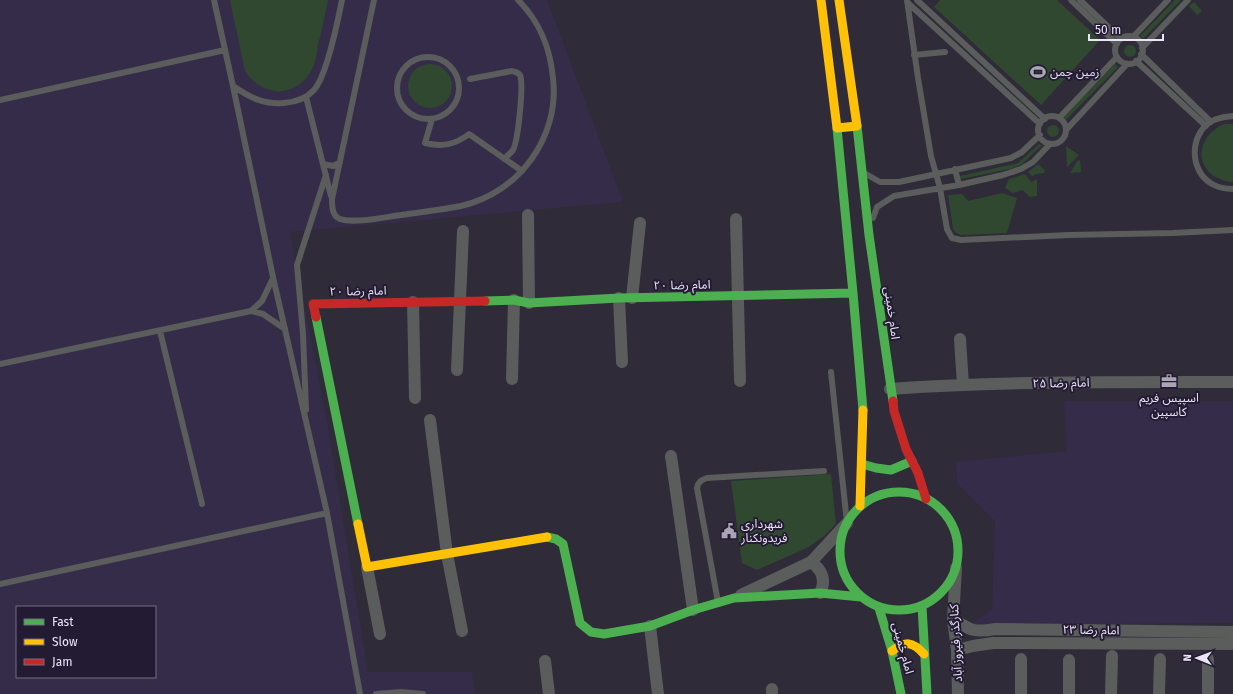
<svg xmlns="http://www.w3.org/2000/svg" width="1233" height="694" font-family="'Fira Sans','Noto Sans Arabic',sans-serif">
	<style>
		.built { fill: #352c49; fill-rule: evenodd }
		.green { fill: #2f482f }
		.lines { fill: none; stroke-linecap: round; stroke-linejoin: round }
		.lane { stroke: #5b5c5c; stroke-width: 6 }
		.street { stroke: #5b5c5c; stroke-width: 12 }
		.fast { stroke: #4caf50; stroke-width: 9 }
		.slow { stroke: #ffc107; stroke-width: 9 }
		.jam { stroke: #c62828; stroke-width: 9 }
		.labels { text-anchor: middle; stroke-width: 4; stroke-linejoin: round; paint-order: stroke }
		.poi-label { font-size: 12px; fill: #ebe6f7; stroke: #231b33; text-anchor: start }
		.street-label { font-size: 12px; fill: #ebe6f7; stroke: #231b33 }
	</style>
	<rect width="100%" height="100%" fill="#2f2b38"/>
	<path class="built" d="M0,0h547l76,202 -333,30 37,190 41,250h104l3,22h-475zM17,607h138v70h-138z
		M1064,401h169v222l-260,2 -2,-1 21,-14 3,-89 -38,-38 -1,-21 111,-11z"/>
	<path class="green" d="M230,0h98c-3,15 -6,30 -10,45 -1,8 -2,17 -6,24 -6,14 -22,24 -37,22 -13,-2 -23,-9 -30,-20z
		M940,0h117l43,40 -59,65 -107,-98z
		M1175,0h6l-38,39 -3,-3z
		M1194,2l8,9 -5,4 -8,-9z
		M1124 51a6 6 0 1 1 12 0a6 6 0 1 1-12 0Z
		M1115,64l3,3 -52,53 -2,-3z
		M408 86a22 22 0 1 1 44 0a22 22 0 1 1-44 0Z
		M1224,124h9v58h-1c-37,-4 -41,-43 -8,-58z
		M1047 131a6 6 0 1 1 12 0a6 6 0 1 1-12 0Z
		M1039,144l3,1 -21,20 -11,4 -49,10 -1,-3 58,-13z
		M1066,146l13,9 -12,12z
		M1080,160l1,12 -11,1 7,-12z
		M1038,164l7,6 -1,3 -8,1 -4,2 -4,-4z
		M1025,174l6,8 6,-3v17l-7,1 -7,-7 -10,3 -8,-5 4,-9z
		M1002,193l15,5 -10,35 -46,2 -6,-3 -2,-3 -5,-34 14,-1 6,7z
		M831,474l5,50 -13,13 -16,11 -50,22 -15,-7 -11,-82z"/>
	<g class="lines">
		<path class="lane" d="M214,0l19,86 40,191 54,236 33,181
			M374,0l-42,199c0,7 0,17 8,20 14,5 46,-2 61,-4 19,-3 40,-5 60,-9 58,-13 99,-69 92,-128 -3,-31 -13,-56 -35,-78
			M907,0l11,78 13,78 9,32 7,41 5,9 9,2 108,-5 104,-2 60,-3
			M917,0l128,119
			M1071,0l46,44
			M1080,0l41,39
			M908,3l132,121
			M1115 50a14 14 0 1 1 28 0a14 14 0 1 1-28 0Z
			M1133,37l35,-37
			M1142,48l46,-48
			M1141,54l70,68
			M914,55l31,-3
			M397 88a31 31 0 1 1 62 0a31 31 0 1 1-62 0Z
			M1136,61l70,65
			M470,79l42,-8c3,1 6,1 8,4 4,9 -2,66 -7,75 -2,3 -6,6 -9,9
			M233,86c16,11 31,19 51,17 12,-1 22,-4 30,-13 13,-14 24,-70 28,-90
			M306,97l25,99
			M0,100l225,-50
			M1233,116c-7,1 -14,1 -21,5 -23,13 -23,50 0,63 7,4 13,5 21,5
			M1038 130a14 14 0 1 1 28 0a14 14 0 1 1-28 0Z
			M1059,118l58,-61
			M432,119l-7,24c17,4 30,2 44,-9l53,37
			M1066,130l61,-66
			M323,164l10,2 6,-3
			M955,169l4,16
			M866,174l14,8h19l112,-24 11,-6 18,-17
			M873,218l4,-11 17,-11 65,-11 44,-10 18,-6 12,-7 17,-18
			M251,311l11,-10 11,-23
			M160,331l42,173
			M0,364l251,-53 12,3 22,15
			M831,372l16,151
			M306,410l-3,-76 -6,-69 29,-90
			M0,584l327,-71
			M718,602l-21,-114c1,-6 4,-8 10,-10l117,-7
			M376,694l25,-2 22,2"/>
		<path class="street" d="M528,215l1,88
			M736,219l4,162
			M619,298l3,64
			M632,298l8,-75
			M413,302l2,96
			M960,339l3,46
			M457,370l6,-139
			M512,379l2,-79
			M890,389c114,-8 229,-7 343,-7
			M430,420l17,134 15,77
			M671,456l22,154
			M811,562c12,8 15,19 9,31
			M367,567l13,67
			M956,568l-3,51 4,31 1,44
			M741,595l70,-33 36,-39
			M953,619c18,11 20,14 42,10l238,3
			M650,626l8,68
			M957,650l16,-4 20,-3 240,1
			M1208,659v35
			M545,661l4,33
			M772,689v5
			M1021,694v-35
			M1069,694v-34
			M1111,694l1,-38
			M1159,694l1,-35"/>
		<path class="fast" d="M857,126l12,109 24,166
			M837,128l16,165 10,117
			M485,301l29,-1 15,3 90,-5 234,-5
			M316,317l42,207
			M862,464l14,4 15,2 21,-9
			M840 551a59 59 0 1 1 118 0a59 59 0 1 1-118 0Z
			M547,537l9,2 7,5 17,79 11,9 13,2 46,-8 43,-16 41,-12 86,-5 41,4
			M922,606l5,88
			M879,608l13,43 9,43"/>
		<path class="slow" d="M821,0l16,128 20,-2 -18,-126
			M860,506l3,-96
			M358,524l9,43 180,-30
			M892,651c14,-10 20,-10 32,3"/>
		<path class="jam" d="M316,317l-3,-13 172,-3
			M893,401l1,10 12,38 12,24 8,26"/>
	</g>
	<defs>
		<symbol id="stadium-bare" viewBox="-9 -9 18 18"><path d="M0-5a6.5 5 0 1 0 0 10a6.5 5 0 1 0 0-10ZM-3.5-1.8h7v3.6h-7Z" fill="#a9a5b4" stroke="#231b33" stroke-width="2.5" paint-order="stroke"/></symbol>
		<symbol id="office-bare" viewBox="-9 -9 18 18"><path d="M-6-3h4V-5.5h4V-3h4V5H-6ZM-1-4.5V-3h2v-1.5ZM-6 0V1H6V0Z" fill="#a9a5b4" stroke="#231b33" stroke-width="2.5" paint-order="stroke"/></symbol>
		<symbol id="civic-bare" viewBox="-9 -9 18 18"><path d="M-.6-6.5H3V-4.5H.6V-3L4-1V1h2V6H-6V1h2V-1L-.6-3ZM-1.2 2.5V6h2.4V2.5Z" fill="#a9a5b4" stroke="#231b33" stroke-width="2.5" paint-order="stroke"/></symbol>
	</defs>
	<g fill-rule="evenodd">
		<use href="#stadium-bare" x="1027" y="61" width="22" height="22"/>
		<use href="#office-bare" x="1158" y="370" width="22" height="22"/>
		<use href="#civic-bare" x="718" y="520" width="22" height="22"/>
	</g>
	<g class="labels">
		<g class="poi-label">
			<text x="1050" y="76">زمین چمن</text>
			<text x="1169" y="402" text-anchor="middle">اسپیس فریم<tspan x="1169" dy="14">کاسپین</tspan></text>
			<text x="741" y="528">شهرداری<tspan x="741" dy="14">فریدونکنار</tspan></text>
		</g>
		<g class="street-label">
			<text transform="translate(682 285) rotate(-1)" y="4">امام رضا ۲۰</text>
			<text transform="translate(358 291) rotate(-1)" y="4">امام رضا ۲۰</text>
			<text transform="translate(892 313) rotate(82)" y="4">امام خمینی</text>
			<text transform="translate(1061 383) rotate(-1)" y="4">امام رضا ۲۵</text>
			<text transform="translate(1091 630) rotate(1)" y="4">امام رضا ۲۳</text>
			<text transform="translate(956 643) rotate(-93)" y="4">کنارگذر فیروز آباد</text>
			<text transform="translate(903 648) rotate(75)" y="4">امام خمینی</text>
		</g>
	</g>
	<rect x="16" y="606" width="140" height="72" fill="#231b33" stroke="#736c81"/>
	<rect x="24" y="619" width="20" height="6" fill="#4caf50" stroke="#736c81"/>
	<text x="52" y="626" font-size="12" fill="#ebe6f7">Fast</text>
	<rect x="24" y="639" width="20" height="6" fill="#ffc107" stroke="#736c81"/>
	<text x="52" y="646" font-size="12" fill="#ebe6f7">Slow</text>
	<rect x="24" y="659" width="20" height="6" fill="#c62828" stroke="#736c81"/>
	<text x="52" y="666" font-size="12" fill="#ebe6f7">Jam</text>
	<g transform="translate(1197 658) rotate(271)" stroke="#231b33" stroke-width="3" paint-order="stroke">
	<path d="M0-3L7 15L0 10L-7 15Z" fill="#ebe6f7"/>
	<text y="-6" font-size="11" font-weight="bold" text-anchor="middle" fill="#ebe6f7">N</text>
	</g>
	<path d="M1089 34v6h74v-6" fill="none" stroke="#ebe6f7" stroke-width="2"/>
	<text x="1095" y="34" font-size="12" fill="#ebe6f7" stroke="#231b33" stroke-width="3" paint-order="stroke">50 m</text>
</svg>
